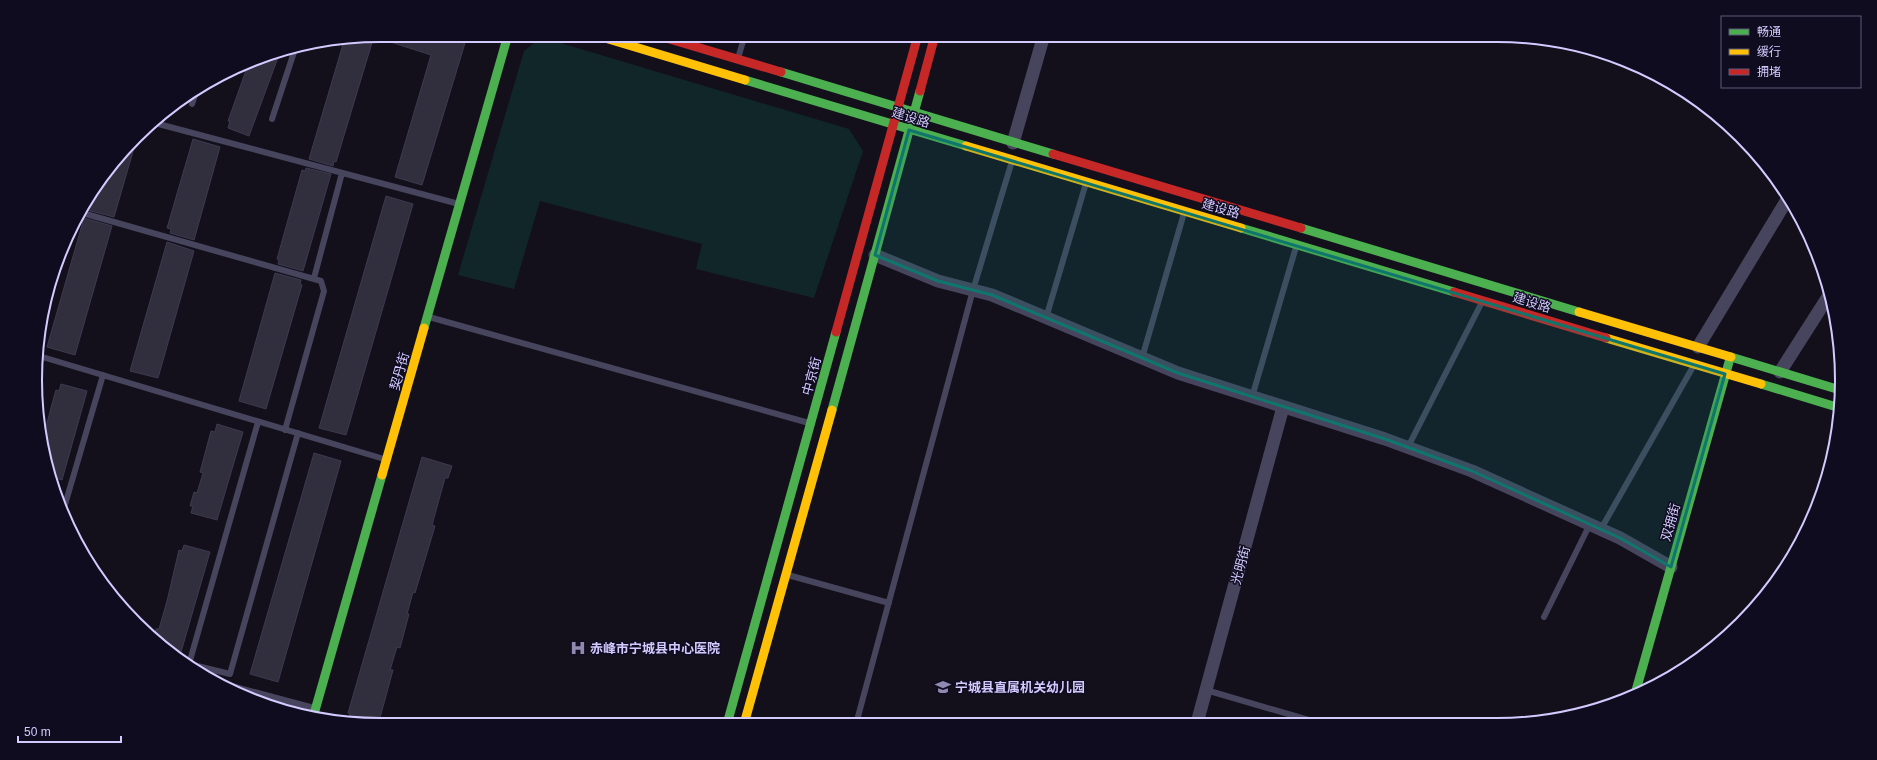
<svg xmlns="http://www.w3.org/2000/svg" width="1877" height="760" font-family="Arial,'Noto Sans SC',sans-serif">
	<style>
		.green { fill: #102628 }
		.building { fill: #312e3e; stroke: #3e3a50 }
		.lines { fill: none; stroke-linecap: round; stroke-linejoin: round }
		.lane { stroke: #47455d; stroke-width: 6 }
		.street { stroke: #47455d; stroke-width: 13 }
		.fast { stroke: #4caf50; stroke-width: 9 }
		.slow { stroke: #ffc107; stroke-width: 9 }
		.jam { stroke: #c62828; stroke-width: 9 }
		.marked { fill: #0f766e; fill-opacity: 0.2; stroke: #0f766e; stroke-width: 3; stroke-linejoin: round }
		.labels { text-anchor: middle; stroke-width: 3; stroke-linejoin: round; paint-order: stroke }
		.street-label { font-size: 13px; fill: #d3cbff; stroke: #100c20 }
		.poi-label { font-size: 13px; font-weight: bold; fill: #d3cbff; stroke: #100c20; text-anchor: start }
		.rim { fill: none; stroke: #d3cbff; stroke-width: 2 }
	</style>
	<rect width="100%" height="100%" fill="#13101c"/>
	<path class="green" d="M544,38l305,91 14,22 -49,147 -118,-29 6,-25 -162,-43 -26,88 -56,-14 66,-224 15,-12z"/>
	<path class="building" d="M380,35h74l8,2 3,6 -43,142 -27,-8 36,-122 -56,-18z
		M374,36l-38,126 -2,-1 -1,5 -24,-7 35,-118z
		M280,52l-31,84 -21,-8 2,-7h-2l21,-59 20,-9z
		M193,139l27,8 -26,93 -24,-7 1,-4 -4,-1z
		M136,141l-22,76 -27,-7 3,-13z
		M306,168l25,6 -28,97 -25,-7 1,-4 -2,-1 25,-89 3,1z
		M386,196l27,8 -67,231 -27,-7z
		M84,218l28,8 -37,129 -28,-8z
		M167,242l27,9 -36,127 -28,-7z
		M275,273l26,7 -1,4 2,1 -36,124 -27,-8z
		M61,384l26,7 -25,89 -9,-3 -11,-28 5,-17 -2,-1 7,-27 4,-14 3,1z
		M217,424l26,8 -26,88 -26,-7 2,-7h-3l4,-14 3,1 6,-20 -3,-1 11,-41 4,1z
		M314,453l27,8 -63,221 -28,-8z
		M422,457l30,9 -4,12h-3l-13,47 3,1 -20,67 -2,-1 -6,22h2l-9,34 -3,-1 -7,23h3l-15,55 -29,-5 1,-6 -2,-1z
		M184,545l26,7 -31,107 -9,-5 -17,-16 3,-9h3l8,-28 12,-51 3,1z"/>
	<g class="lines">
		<path class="lane" d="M738,58l7,-23
			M192,104l5,-15
			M272,119l23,-70
			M151,122l308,82
			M79,212l242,69 3,10 -39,139
			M314,278l28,-105
			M429,317l380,106
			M1046,318l40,-135
			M39,356l345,103
			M1142,358l42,-145
			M1252,397l44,-150
			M258,422l-69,242 41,10 68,-241
			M1408,447l74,-145
			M64,508l39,-133
			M1601,529l93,-164
			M788,575l101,28
			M1544,617l46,-93
			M228,685l86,23
			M1206,690l113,33
			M856,724l117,-434 39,-129"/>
		<path class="street" d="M1013,143l31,-108
			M875,255l63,26 54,14 186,78 207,66 87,32 148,67 51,29
			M1698,347l90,-149
			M1780,372l51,-80
			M1197,723l86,-316"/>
		<path class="fast" d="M781,72l272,82
			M745,80l221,66
			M1241,228l213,64
			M1301,228l278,84
			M424,328l84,-293
			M1731,357l109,33
			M1761,384l79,24
			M832,410l88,-319
			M1635,694l94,-332
			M314,714l68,-239
			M727,724l109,-392"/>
		<path class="slow" d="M595,35l150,45
			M966,146l275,82
			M1579,312l152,45
			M1606,338l155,46
			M382,475l42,-147
			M744,724l88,-314"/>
		<path class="jam" d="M656,35l125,37
			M920,91l15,-56
			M1053,154l248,74
			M1454,292l152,46
			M836,332l82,-297"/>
	</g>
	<path class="marked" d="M909,130l816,244 -54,193 -51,-29 -148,-67 -87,-32 -207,-66 -186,-78 -54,-14 -63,-26z"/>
	<defs>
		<symbol id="hospital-bare" viewBox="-9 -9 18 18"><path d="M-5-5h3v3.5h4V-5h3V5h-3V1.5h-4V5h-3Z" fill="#908ab0" stroke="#100c20" stroke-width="2.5" paint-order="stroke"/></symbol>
		<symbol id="school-bare" viewBox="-9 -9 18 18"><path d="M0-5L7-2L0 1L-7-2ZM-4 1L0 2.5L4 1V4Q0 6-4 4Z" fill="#908ab0" stroke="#100c20" stroke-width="2.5" paint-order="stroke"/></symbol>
	</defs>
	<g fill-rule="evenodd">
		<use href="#hospital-bare" x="567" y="637" width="22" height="22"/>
		<use href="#school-bare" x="932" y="676" width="22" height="22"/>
	</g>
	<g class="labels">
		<g class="street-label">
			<text transform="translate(911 117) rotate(17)" y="5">建设路</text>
			<text transform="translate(1221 208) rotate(16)" y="5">建设路</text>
			<text transform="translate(1532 302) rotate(17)" y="5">建设路</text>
			<text transform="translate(399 371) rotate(-74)" y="5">契丹街</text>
			<text transform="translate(811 376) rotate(-75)" y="5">中京街</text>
			<text transform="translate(1670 522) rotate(-74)" y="5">双拥街</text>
			<text transform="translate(1240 565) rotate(-75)" y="5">光明街</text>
		</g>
		<g class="poi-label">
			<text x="590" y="653">赤峰市宁城县中心医院</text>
			<text x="955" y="692">宁城县直属机关幼儿园</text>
		</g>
	</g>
	<path d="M0 0H1877V760H0ZM380 42H1497A338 338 0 0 1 1835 380V380A338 338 0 0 1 1497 718H380A338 338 0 0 1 42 380V380A338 338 0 0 1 380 42Z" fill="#100c20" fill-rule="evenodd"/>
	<path class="rim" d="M380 42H1497A338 338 0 0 1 1835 380V380A338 338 0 0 1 1497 718H380A338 338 0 0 1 42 380V380A338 338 0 0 1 380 42Z"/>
	<rect x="1721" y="16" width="140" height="72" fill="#100c20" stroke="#5e5879"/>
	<rect x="1729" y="29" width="20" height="6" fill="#4caf50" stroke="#5e5879"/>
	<text x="1757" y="36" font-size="12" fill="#d3cbff">畅通</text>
	<rect x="1729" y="49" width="20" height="6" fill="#ffc107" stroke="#5e5879"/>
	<text x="1757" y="56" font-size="12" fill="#d3cbff">缓行</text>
	<rect x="1729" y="69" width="20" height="6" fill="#c62828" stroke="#5e5879"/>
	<text x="1757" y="76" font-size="12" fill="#d3cbff">拥堵</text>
	<path d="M18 736v6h103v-6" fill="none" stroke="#d3cbff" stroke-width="2"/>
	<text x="24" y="736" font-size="12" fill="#d3cbff" stroke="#100c20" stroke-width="3" paint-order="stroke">50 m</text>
</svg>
